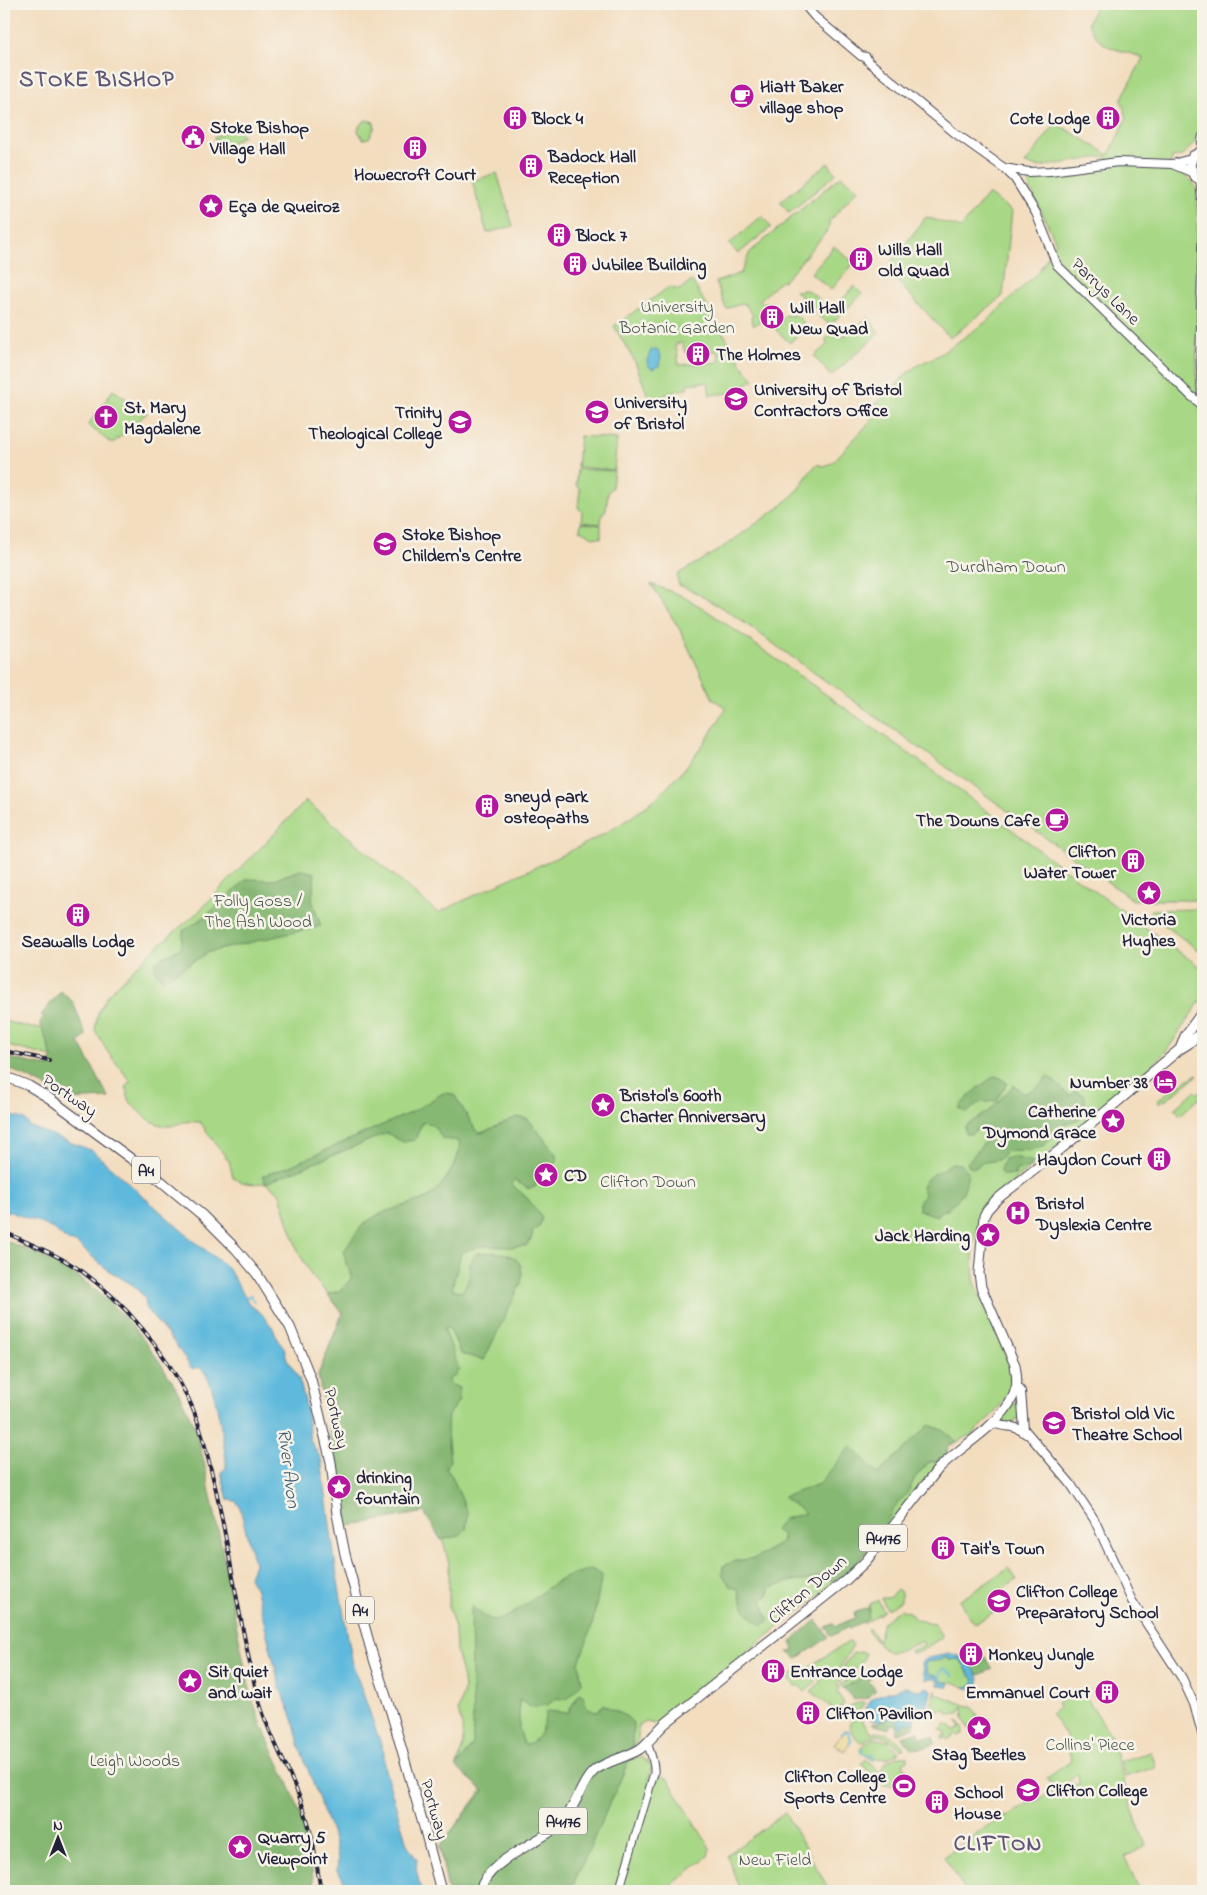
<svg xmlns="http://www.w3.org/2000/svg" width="1207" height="1895" font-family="'Indie Flower',sans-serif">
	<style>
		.green { fill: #a8d886; stroke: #657d60; fill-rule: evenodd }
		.forest { fill: #86b873; stroke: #546d57 }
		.sand { fill: #eeda9e; stroke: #887e6c }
		.water { fill: #5eb9dc; stroke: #406e8c }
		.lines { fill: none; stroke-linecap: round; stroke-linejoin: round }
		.stream { stroke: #5eb9dc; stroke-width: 2 }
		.tertiary-casing { stroke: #413e4f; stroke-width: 9 }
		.secondary-casing { stroke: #413e4f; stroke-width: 10 }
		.primary-casing { stroke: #413e4f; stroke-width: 11 }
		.trunk-casing { stroke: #413e4f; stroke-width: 11 }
		.tertiary { stroke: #fff; stroke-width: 7 }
		.secondary { stroke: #fff; stroke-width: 8 }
		.primary { stroke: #fff; stroke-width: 9 }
		.trunk { stroke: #fff; stroke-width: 9 }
		.rail-casing { stroke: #22223b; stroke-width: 4 }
		.rail { stroke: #f7f3e8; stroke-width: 2; stroke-dasharray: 5.5; stroke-linecap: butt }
		.labels { text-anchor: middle; stroke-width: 5; stroke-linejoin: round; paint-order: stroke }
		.shield { fill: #f7f3e8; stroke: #62616f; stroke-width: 1 }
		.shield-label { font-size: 16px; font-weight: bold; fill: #22223b }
		.poi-label { font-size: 18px; font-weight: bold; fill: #22223b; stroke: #f7f3e8; text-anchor: start }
		.street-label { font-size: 18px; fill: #22223b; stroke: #f7f3e8 }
		.park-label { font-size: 18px; fill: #4a5952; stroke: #f7f3e8 }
		.water-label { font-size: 19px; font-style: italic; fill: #375773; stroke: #f7f3e8 }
		.district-label { font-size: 22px; font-weight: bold; letter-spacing: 1px; fill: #5e5776; stroke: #f7f3e8 }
	</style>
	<rect width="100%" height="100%" fill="#f7f3e8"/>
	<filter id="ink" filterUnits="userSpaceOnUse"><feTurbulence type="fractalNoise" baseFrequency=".02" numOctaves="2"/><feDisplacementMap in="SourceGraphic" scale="10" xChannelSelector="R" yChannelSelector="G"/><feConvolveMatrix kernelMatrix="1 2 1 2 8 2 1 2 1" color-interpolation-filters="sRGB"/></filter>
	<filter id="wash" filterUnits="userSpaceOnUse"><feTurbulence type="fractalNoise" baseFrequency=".0096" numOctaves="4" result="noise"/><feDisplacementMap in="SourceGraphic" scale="20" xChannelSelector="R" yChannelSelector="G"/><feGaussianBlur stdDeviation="1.12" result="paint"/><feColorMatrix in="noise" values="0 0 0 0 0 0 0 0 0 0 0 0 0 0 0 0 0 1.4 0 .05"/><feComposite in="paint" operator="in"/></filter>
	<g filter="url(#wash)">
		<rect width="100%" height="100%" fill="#f3ddbf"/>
		<path class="green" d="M1097,4h106v137l-6,-1 -15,16 -10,1 -2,11c11,4 23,11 27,22v193l6,54v463h-70l-404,-288 -36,-21 -14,-6 -2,-6 1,-5 44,-26 59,-42 16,-15 12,-18 8,-9 6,2 9,-3 38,-41 4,-17 19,-16 13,-15 12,-9 21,-10 47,-33 53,-51 17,-29 -27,-56 -1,-8 3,-2 70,-8 7,-12 -69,11 -14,-3 31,-41 53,32 18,-38 -6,-17 22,-42c-27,-11 -41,-6 -55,-35z
			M366,120l8,2 1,5 -6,11 -6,1 -5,-8 1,-5z
			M235,125l8,11 -22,13 -7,-11z
			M828,163l8,11 -47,39 -9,-11z
			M497,173l16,53 -26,7 -15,-52z
			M841,176l17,13 -29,33v6l-6,8 -39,45 -3,-1 -21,20 4,4 4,-1 6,5 -20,18 -3,-8 2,-3 -9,-12 -18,6 -10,-27 25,-9 9,-21z
			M988,194l24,17 -9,85 -53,42 -62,-67 5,-11 33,-43 35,11z
			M762,216l9,11 -33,27 -9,-10z
			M834,246l20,17 -23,27 -20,-17z
			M692,281l51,85 11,14 -23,10v3l-21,2 -2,-13 -21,2v5c-13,1 -24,8 -37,12l-15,-39 -21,-36 55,-39 10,3zM682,343l3,9 33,-1 2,11 -41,3 -2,-15 -2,-2 1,-4z
			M854,286l8,8 -32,31 -12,-10 1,-3 -2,-2 7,-7 9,7z
			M806,290l3,1 13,11 -7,7 -20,-18z
			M786,315h10l7,7 1,6 -14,15 -14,-13v-6z
			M868,317l11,16 -48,43 -17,-20 14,-12 -3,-4 7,-6 6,3 10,-3z
			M113,390l34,23 -35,31 -24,-19z
			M580,436l37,3 -3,31 -37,-3z
			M577,469l37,2 -2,17 -4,4 -2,18 -4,4 -1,10 -20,-2 1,-10 -4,-5 2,-18 -4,-4z
			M581,523l20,2v13l-8,-1 -13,-7z
			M651,584l29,11 23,13 49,34 187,133 132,99 132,95v28l-38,56 -58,54 -119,94c-13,19 -19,64 -12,85l34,77v23l-6,15 -19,22 -13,11 -24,13 -2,9 -28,31 -62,79 -191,151 -10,7 -9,-2 -9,5c3,9 1,17 -7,22l2,9 9,-1 9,7 2,3 -3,12 5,1v-2l6,-3 7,3 43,70 -2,8 -44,35h-216l-8,-45 53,-70 -26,-3 -10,-9 6,-18 -1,-21 -4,-14 6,-21 -1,-10 -7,-30 -1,-21 -6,-22v-43l-5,-20 -20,-32 -76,14 -30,-151 25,-63 -32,-37 -14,-26 -18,-57 -13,-9c-12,1 -23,2 -33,-6l-4,-16 -4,-5 -25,-34c-5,0 -11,-1 -16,0 -5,1 -10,4 -15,4 -17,1 -50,-25 -41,-43l3,-1 -24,-31 -12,-21 3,-17 10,-19 44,-43 46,-39 108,-111 132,112c29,-14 59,-29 89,-42 46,-21 91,-40 129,-73 28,-25 52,-58 70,-90l-13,-9 -33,-69z
			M1203,909v44l-54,-39 2,-4z
			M4,1021l27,7h11l10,29 -48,-12z
			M1197,1074l1,1 -33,26 -2,-2 -4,4 -2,-3z
			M1203,1089v6l-23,20 -5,-7 20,-17 3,3z
			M1018,1398l2,19 -9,6 -9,-1h-1z
			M1009,1568l8,12 -26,17 3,5 -2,1 5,7 -22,14 -16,-23z
			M897,1589l4,3v9l-14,8 -6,-11h8z
			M878,1600l6,11 -20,13 -1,-2 5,-4 2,-14z
			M900,1609l9,3 7,8 18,3 8,14 -21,14 -10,2 -1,-2 14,-6 -2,-4 -22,10 -11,1 -12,-9 -10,-13 2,-2 9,13 5,-19z
			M850,1641l3,4 -12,20 1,15 -5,3 2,5 -2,4 7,11 -6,10 -27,-22 10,-9 -11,-16z
			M861,1652l5,1 -4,9 -9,11 8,6 -18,9 -3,-3 6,-3 -2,-17 9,-12z
			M948,1657l1,3 10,-1c7,7 7,14 15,21l-1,6 -8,1 -12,-5h-11l-7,-7 -7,-1 -3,-9 2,-3 14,-2z
			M804,1667l4,2 8,13 -11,10 -7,-7 -2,2 -6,-7 1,-5 6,-6z
			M1081,1689l29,45 20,69 16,43 -21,11 14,34h-173l-22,-34 60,-42 3,2 20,-13 9,-2 14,-10h6l14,-9 9,2 -1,-11 -22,16 -9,-12 23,-16 1,-3 -5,-15v-8l-15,-23 8,-5 -2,-4z
			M936,1690l1,4 31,12h5l2,5 7,12 -1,4 -6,2 -7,-1 -4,-10 -1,-12 -3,7 -13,1 -1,-4 -7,1 -8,-4z
			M865,1702l-8,11 -10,6 -6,-3c5,-10 14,-13 24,-14z
			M856,1718l5,1 10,14c15,-3 24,3 33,15l-3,2c-12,-13 -23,-21 -39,-7l-6,-5 -7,-13 1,-3z
			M957,1719l7,10 -1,5 -4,2 -3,-2 -8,6 -2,-2 -4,1v-2l4,-2 -1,-4 -6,-1 6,-6 5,1 5,6 6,-3z
			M874,1738l14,3 11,11 -10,6 -18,1 -12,-9 7,-7z
			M1151,1752l5,15 -31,10 -5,-16z
			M899,1756h9v4l-5,3 5,13 -15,10 -9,-1 -23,-21 5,-5 15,14 5,-11z
			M785,1813l45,78h-90l-13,-36z"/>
		<path class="forest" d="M301,870l14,3 -3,27 9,26 -112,26 -46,28 -8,-9v-9l26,-14 2,-17 23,-15 41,-37 24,1z
			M61,991l12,11 13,34 -7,6 30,56 -44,2 -22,-15 -39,-19v-9l45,10 3,-10 -12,-35 4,-5 -3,-2z
			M995,1076l6,2 6,5 -11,18 -18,2 -11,10 -8,-5c5,-9 27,-27 36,-32z
			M1047,1076c9,5 15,14 23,20l5,-5 10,5v7l2,4 -8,12 -16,6 -18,20 -14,5 -24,1 -9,9 -17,3 -6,5 -6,-1 -2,-4 23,-27 -9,-10 -10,8h-6v-8l24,-15 25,-26 10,9 17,-9z
			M443,1093h6l6,3 22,36 4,1 36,-16 11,2 28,35v7l-4,5 -7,1 -10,20 -6,2 -15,-9 -3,4 16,14 15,19c-1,6 -2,11 -9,14l-1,6 -6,9 -16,1 -31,-1 -18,7 -9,36 10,3 6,-11 2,-19 7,-9c23,-2 51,-1 44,30l-37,77 -23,-6 -12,-27 -5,1 15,41 -4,7 -6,3 1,5 9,4v12l-11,15 -1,16 3,30 -4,8 6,7 16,38 -2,15 -7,7 -18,4 -17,-28 -76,14 -30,-151 25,-62 -16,-19 13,-3 11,-12v-8l-5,-7 -2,-13c6,-8 13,-21 21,-28 18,-14 40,-16 61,-25 14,-6 37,-40 33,-57l-16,-2c-6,-7 -10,-19 -21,-16l-7,17 -12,2 -16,-9 -121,50 -4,-7 23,-8 127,-56z
			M1013,1157l20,5c-4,6 -11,9 -17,7l-1,6h-13l-2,-5 4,-11z
			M951,1163l9,1 8,7c-1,9 -3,20 -9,27 -5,5 -9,5 -11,12l-8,1 -3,5 -18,-6v-7l5,-9 -2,-7c7,-16 18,-13 29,-24z
			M4,1240c25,10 51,22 74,37 50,34 96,96 117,152 7,21 11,42 15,63 16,68 25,138 42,205 10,37 31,70 44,105 11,29 16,59 18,89h-310z
			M929,1425l16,6 11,10 -8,6 -2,9 -5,5 -12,1 -14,16 -7,14 -14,16 -15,28 -24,28 -23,17 -12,-5 -15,5h-13l-21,6 -3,8 -6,5 7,20 -6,5c-16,-8 -21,-19 -25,-36l-7,-2 -9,-13 1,-8 12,-5 20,-3 26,-15 2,-8 -8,-5 9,-11 21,-6 -22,-16 36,-13 32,-38 27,28z
			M591,1569l11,6 -10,51 -13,37 3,20 -16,17 -9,-2 -10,7 -17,2 -11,-7v28l5,17c17,-3 19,-20 23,-34l21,2 11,-20 5,3 1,9 5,5 8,1 5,-7 24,13 6,6 -1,31 -57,126 -3,11h-124l-8,-45 44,-55 -28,-24 17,-23 -2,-139c7,7 15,15 26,15 13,0 44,-29 58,-37 12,-7 23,-10 36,-14z
			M869,1607l-1,12 -19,10 -1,-2 -16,9 -7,-9 8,-3 3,2 19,-8 -1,-5z
			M816,1620l13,17 -32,22 -9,-7 6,-1 -2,-10z
			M982,1652l11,17 -14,6 -11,-11z
			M868,1675l3,4 -3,2 8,9 -8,8 -14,2 -11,-12z
			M892,1718l5,2 2,6 3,1 1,-3 12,-2 -1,5 -15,6 -3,-1 2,-6 -7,-2 -2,5 -18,-5z
			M919,1731v6h15l1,6c-13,8 -28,9 -33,-7z"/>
		<path class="sand" d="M845,1730h4l3,11 -8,10 -10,-7z"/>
		<path class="water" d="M655,349l3,1 3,6 -2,10 -6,3 -5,-3 -1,-5 4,-11z
			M4,1110l5,6c8,1 13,1 19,7v3l65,25 4,4 92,82 39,31 21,36 12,9 12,15 5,13 6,6 3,12 12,20 6,22 5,39 11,19 16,117 16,89 31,88v13l23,78 10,16 -1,8 5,23h-74l-5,-14 -5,-6 1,-12 -4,-19 -34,-92 -7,-29 -13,-32 -24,-97 -7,-13 5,-13 -14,-57 -4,-6 -8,-1 -7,-28 5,-4v-9c-3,-18 -11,-87 -28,-92l-6,2 -19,-28 -27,-32 -1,-11 -12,-13 -25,-15 -32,-27 -8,-2 -15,-12 -17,-8 -32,-11z
			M949,1654c4,1 9,1 12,3 9,5 22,20 17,29l-8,3 -5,-2 8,-1 1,-6c-7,-7 -8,-15 -15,-21l-10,1 -1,-2h-5l-2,2 -14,2 -2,3 3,9 11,2 3,6 8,1 -2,5 -10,-3v-4c-4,-4 -8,-4 -12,-1l-3,-7 -1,-11 6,-4z
			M904,1687c12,0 10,7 23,0l4,3c-1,12 -5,19 -17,23l1,9 -12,2 -1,4 -3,-2 -2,-6 -5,-2 -13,3 -8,-1 -6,-11c7,-17 25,-16 39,-22z"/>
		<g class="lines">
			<path class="stream" d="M246,1298l4,-3 4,6
				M939,1676l3,-7h3l8,7
				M842,1734l4,-3h3l2,10 -2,3
				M863,1748l-1,5 5,2 5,-1 1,6"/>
		</g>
	</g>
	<g filter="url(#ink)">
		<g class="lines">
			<defs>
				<path id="tertiary" d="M619,1891l35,-118c1,-12 -4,-20 -7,-31"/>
				<path id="secondary" d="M804,4l10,12 47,40 5,1 2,4 87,72 49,35 11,11 21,34 21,52 134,131 11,9
					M1172,164l19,8
					M1004,168l25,4 21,-1 68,-9 54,2 19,-5
					M1017,1386l4,5 3,38 46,54 24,36 38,82 50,77 12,26 9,33
					M993,1422c11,8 19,0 33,12"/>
				<path id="primary" d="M1202,151l1,-14
					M1203,151l-10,5 -3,9 4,11 9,5
					M1201,181l2,25
					M1203,236l-2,116 2,60
					M1180,1049l5,-13 18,-25
					M480,1891c7,-30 54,-46 77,-64 17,-13 24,-46 38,-57 13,-10 31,-12 45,-21 10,-7 17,-19 27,-27l179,-142 20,-19 72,-92c24,-25 70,-47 78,-81 2,-8 0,-16 -1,-23l-34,-78 -2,-14 5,-57 3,-6 9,-10 70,-55 114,-96 8,-5 15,-13"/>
				<path id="trunk" d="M4,1076l25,10 20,12 112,83 41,34 34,34 21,25 33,53 21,52 20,83 6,52 8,40 26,96 20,62 33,115 17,64"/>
			</defs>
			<use href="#tertiary" class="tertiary-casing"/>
			<use href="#secondary" class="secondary-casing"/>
			<use href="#primary" class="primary-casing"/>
			<use href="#trunk" class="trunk-casing"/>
			<use href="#tertiary" class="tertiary"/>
			<use href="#secondary" class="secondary"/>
			<use href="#primary" class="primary"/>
			<use href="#trunk" class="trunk"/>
			<defs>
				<path id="rail" d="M4,1051l45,9
					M4,1232c26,12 55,23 79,40 42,31 82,79 105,126 14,29 20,61 28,92 15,68 24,137 41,204 10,38 30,71 44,107 11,29 15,60 20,90"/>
			</defs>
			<use href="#rail" class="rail-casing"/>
			<use href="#rail" class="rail"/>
		</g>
	</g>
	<defs>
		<symbol id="cafe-disc" viewBox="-11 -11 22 22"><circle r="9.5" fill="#b5179e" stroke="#f7f3e8"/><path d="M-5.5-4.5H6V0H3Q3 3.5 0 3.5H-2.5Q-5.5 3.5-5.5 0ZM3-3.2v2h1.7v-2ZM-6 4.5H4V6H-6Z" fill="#fff"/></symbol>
		<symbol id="building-disc" viewBox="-11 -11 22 22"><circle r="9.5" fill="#b5179e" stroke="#f7f3e8"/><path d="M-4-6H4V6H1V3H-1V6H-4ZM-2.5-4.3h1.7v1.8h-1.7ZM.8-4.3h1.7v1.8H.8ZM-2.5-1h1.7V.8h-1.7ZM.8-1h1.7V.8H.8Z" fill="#fff"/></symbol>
		<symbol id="civic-disc" viewBox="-11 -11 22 22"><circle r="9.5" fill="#b5179e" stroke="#f7f3e8"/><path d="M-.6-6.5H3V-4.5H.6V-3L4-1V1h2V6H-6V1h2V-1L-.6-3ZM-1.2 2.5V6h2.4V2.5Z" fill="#fff"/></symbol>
		<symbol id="sight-disc" viewBox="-11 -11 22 22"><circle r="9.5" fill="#b5179e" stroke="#f7f3e8"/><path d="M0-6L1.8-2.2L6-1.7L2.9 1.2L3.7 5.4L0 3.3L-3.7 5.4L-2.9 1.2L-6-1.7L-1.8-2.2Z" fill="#fff"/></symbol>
		<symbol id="university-disc" viewBox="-11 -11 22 22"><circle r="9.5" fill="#b5179e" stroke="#f7f3e8"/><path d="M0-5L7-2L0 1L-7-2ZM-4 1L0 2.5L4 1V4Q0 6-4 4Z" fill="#fff"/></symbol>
		<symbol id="church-disc" viewBox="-11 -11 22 22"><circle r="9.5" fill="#b5179e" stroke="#f7f3e8"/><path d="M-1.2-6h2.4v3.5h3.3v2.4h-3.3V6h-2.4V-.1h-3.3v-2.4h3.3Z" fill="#fff"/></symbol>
		<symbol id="school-disc" viewBox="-11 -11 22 22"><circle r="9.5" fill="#b5179e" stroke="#f7f3e8"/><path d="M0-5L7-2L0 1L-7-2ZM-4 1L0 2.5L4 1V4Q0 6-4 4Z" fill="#fff"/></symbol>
		<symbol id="hotel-disc" viewBox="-11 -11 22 22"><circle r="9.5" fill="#b5179e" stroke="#f7f3e8"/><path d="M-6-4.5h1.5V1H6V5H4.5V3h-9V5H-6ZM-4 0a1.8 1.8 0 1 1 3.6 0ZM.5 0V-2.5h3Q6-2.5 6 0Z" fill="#fff"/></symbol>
		<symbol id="hospital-disc" viewBox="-11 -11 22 22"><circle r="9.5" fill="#b5179e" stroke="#f7f3e8"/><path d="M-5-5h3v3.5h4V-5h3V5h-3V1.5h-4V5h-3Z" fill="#fff"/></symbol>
		<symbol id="stadium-disc" viewBox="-11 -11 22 22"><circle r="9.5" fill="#b5179e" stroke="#f7f3e8"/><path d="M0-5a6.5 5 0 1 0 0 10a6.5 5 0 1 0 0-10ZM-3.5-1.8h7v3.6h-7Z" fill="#fff"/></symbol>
	</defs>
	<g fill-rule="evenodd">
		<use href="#cafe-disc" x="728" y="82" width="28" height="28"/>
		<use href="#building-disc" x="501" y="104" width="28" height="28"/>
		<use href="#building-disc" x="1094" y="104" width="28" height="28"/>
		<use href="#civic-disc" x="179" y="123" width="28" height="28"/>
		<use href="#building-disc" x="401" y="134" width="28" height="28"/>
		<use href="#building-disc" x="517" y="152" width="28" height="28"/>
		<use href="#sight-disc" x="197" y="192" width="28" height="28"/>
		<use href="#building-disc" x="545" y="221" width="28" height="28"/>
		<use href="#building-disc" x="847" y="245" width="28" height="28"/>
		<use href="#building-disc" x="561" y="250" width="28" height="28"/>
		<use href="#building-disc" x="758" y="303" width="28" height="28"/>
		<use href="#building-disc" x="684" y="340" width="28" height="28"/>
		<use href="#university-disc" x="722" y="385" width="28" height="28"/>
		<use href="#university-disc" x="583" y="398" width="28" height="28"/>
		<use href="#church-disc" x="92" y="403" width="28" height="28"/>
		<use href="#university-disc" x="446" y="408" width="28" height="28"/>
		<use href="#school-disc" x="371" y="530" width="28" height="28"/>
		<use href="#building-disc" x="473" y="792" width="28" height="28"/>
		<use href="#cafe-disc" x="1043" y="806" width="28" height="28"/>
		<use href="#building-disc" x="1119" y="847" width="28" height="28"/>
		<use href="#sight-disc" x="1135" y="879" width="28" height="28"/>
		<use href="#building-disc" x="64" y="901" width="28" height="28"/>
		<use href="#hotel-disc" x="1151" y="1068" width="28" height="28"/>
		<use href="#sight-disc" x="589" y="1091" width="28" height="28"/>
		<use href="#sight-disc" x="1099" y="1107" width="28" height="28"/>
		<use href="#building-disc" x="1145" y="1145" width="28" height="28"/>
		<use href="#sight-disc" x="532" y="1161" width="28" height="28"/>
		<use href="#hospital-disc" x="1004" y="1199" width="28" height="28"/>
		<use href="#sight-disc" x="974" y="1221" width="28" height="28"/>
		<use href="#university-disc" x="1040" y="1409" width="28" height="28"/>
		<use href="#sight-disc" x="325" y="1473" width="28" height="28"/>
		<use href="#building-disc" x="929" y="1534" width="28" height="28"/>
		<use href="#school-disc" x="985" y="1587" width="28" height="28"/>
		<use href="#building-disc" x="957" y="1640" width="28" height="28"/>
		<use href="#building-disc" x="759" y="1657" width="28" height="28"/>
		<use href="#sight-disc" x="176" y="1667" width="28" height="28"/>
		<use href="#building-disc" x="1093" y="1678" width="28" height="28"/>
		<use href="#building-disc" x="794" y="1699" width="28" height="28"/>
		<use href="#sight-disc" x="965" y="1714" width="28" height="28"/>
		<use href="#stadium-disc" x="890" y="1772" width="28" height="28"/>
		<use href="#school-disc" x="1014" y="1776" width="28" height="28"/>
		<use href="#building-disc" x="923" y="1788" width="28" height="28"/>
		<use href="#sight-disc" x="226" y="1833" width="28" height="28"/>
	</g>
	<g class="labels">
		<g class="shield">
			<rect x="132" y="1156.5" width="28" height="27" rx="4"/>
			<rect x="859" y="1524.5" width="48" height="27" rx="4"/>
			<rect x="346" y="1596.5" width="28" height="27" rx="4"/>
			<rect x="539" y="1807.5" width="48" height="27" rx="4"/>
		</g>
		<g class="shield-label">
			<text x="146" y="1176">A4</text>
			<text x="883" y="1544">A4176</text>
			<text x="360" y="1616">A4</text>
			<text x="563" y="1827">A4176</text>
		</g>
		<g class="poi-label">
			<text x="760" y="92">Hiatt Baker<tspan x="760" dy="21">village shop</tspan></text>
			<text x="532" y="124">Block 4</text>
			<text x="1090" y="124" text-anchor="end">Cote Lodge</text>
			<text x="210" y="133">Stoke Bishop<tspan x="210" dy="21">Village Hall</tspan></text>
			<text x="548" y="162">Badock Hall<tspan x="548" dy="21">Reception</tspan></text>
			<text x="415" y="180" text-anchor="middle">Howecroft Court</text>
			<text x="228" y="212">Eça de Queiroz</text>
			<text x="576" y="241">Block 7</text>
			<text x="878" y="255">Wills Hall<tspan x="878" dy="21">Old Quad</tspan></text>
			<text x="592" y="270">Jubilee Building</text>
			<text x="790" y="313">Will Hall<tspan x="790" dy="21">New Quad</tspan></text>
			<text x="716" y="360">The Holmes</text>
			<text x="754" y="395">University of Bristol<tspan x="754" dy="21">Contractors Office</tspan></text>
			<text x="614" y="408">University<tspan x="614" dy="21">of Bristol</tspan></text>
			<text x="124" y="413">St. Mary<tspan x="124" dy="21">Magdalene</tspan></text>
			<text x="442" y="418" text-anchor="end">Trinity<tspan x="442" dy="21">Theological College</tspan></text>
			<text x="402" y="540">Stoke Bishop<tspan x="402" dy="21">Childern's Centre</tspan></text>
			<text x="504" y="802">sneyd park<tspan x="504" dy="21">osteopaths</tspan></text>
			<text x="1040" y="826" text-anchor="end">The Downs Cafe</text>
			<text x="1116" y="857" text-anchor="end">Clifton<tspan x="1116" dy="21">Water Tower</tspan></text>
			<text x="1149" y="925" text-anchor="middle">Victoria<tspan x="1149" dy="21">Hughes</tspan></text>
			<text x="78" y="947" text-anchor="middle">Seawalls Lodge</text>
			<text x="1148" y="1088" text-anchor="end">Number 38</text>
			<text x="620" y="1101">Bristol's 600th<tspan x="620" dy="21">Charter Anniversary</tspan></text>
			<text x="1096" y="1117" text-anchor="end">Catherine<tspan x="1096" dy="21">Dymond Grace</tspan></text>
			<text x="1142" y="1165" text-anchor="end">Haydon Court</text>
			<text x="564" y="1181">CD</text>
			<text x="1036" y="1209">Bristol<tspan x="1036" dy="21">Dyslexia Centre</tspan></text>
			<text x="970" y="1241" text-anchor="end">Jack Harding</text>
			<text x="1072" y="1419">Bristol Old Vic<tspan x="1072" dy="21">Theatre School</tspan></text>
			<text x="356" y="1483">drinking<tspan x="356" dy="21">fountain</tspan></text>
			<text x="960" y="1554">Tait's Town</text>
			<text x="1016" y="1597">Clifton College<tspan x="1016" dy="21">Preparatory School</tspan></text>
			<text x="988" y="1660">Monkey Jungle</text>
			<text x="208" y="1677">Sit quiet<tspan x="208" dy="21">and wait</tspan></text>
			<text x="790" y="1677">Entrance Lodge</text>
			<text x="1090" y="1698" text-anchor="end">Emmanuel Court</text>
			<text x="826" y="1719">Clifton Pavilion</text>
			<text x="979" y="1760" text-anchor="middle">Stag Beetles</text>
			<text x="886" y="1782" text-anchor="end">Clifton College<tspan x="886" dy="21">Sports Centre</tspan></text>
			<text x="1046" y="1796">Clifton College</text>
			<text x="954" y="1798">School<tspan x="954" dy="21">House</tspan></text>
			<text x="258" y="1843">Quarry 5<tspan x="258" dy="21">Viewpoint</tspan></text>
		</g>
		<g class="street-label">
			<text transform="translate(1106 291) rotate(44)" y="6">Parrys Lane</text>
			<text transform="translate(70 1095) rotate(34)" y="6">Portway</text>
			<text transform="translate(337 1418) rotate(77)" y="6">Portway</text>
			<text transform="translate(807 1589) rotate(-40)" y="6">Clifton Down</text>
			<text transform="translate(435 1809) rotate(74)" y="6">Portway</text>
		</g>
		<g class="park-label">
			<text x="677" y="312">University<tspan x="677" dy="21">Botanic Garden</tspan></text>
			<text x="1006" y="572">Durdham Down</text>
			<text x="258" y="906">Folly Goss /<tspan x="258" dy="21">The Ash Wood</tspan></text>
			<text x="648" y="1187">Clifton Down</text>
			<text x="1090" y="1750">Collins' Piece</text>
			<text x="135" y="1766">Leigh Woods</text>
			<text x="775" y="1865">New Field</text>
		</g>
		<g class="water-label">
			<text transform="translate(290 1468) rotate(83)" y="7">River Avon</text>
		</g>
		<g class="district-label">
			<text x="97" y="86">STOKE BISHOP</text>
			<text x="998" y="1850">CLIFTON</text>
		</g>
	</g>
	<rect width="1207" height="1895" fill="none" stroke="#f7f3e8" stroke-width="20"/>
	<g transform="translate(58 1838)" stroke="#f7f3e8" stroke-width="4" paint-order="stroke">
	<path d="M0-4L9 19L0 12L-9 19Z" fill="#22223b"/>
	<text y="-8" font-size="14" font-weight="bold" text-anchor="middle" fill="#22223b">N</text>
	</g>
</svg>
